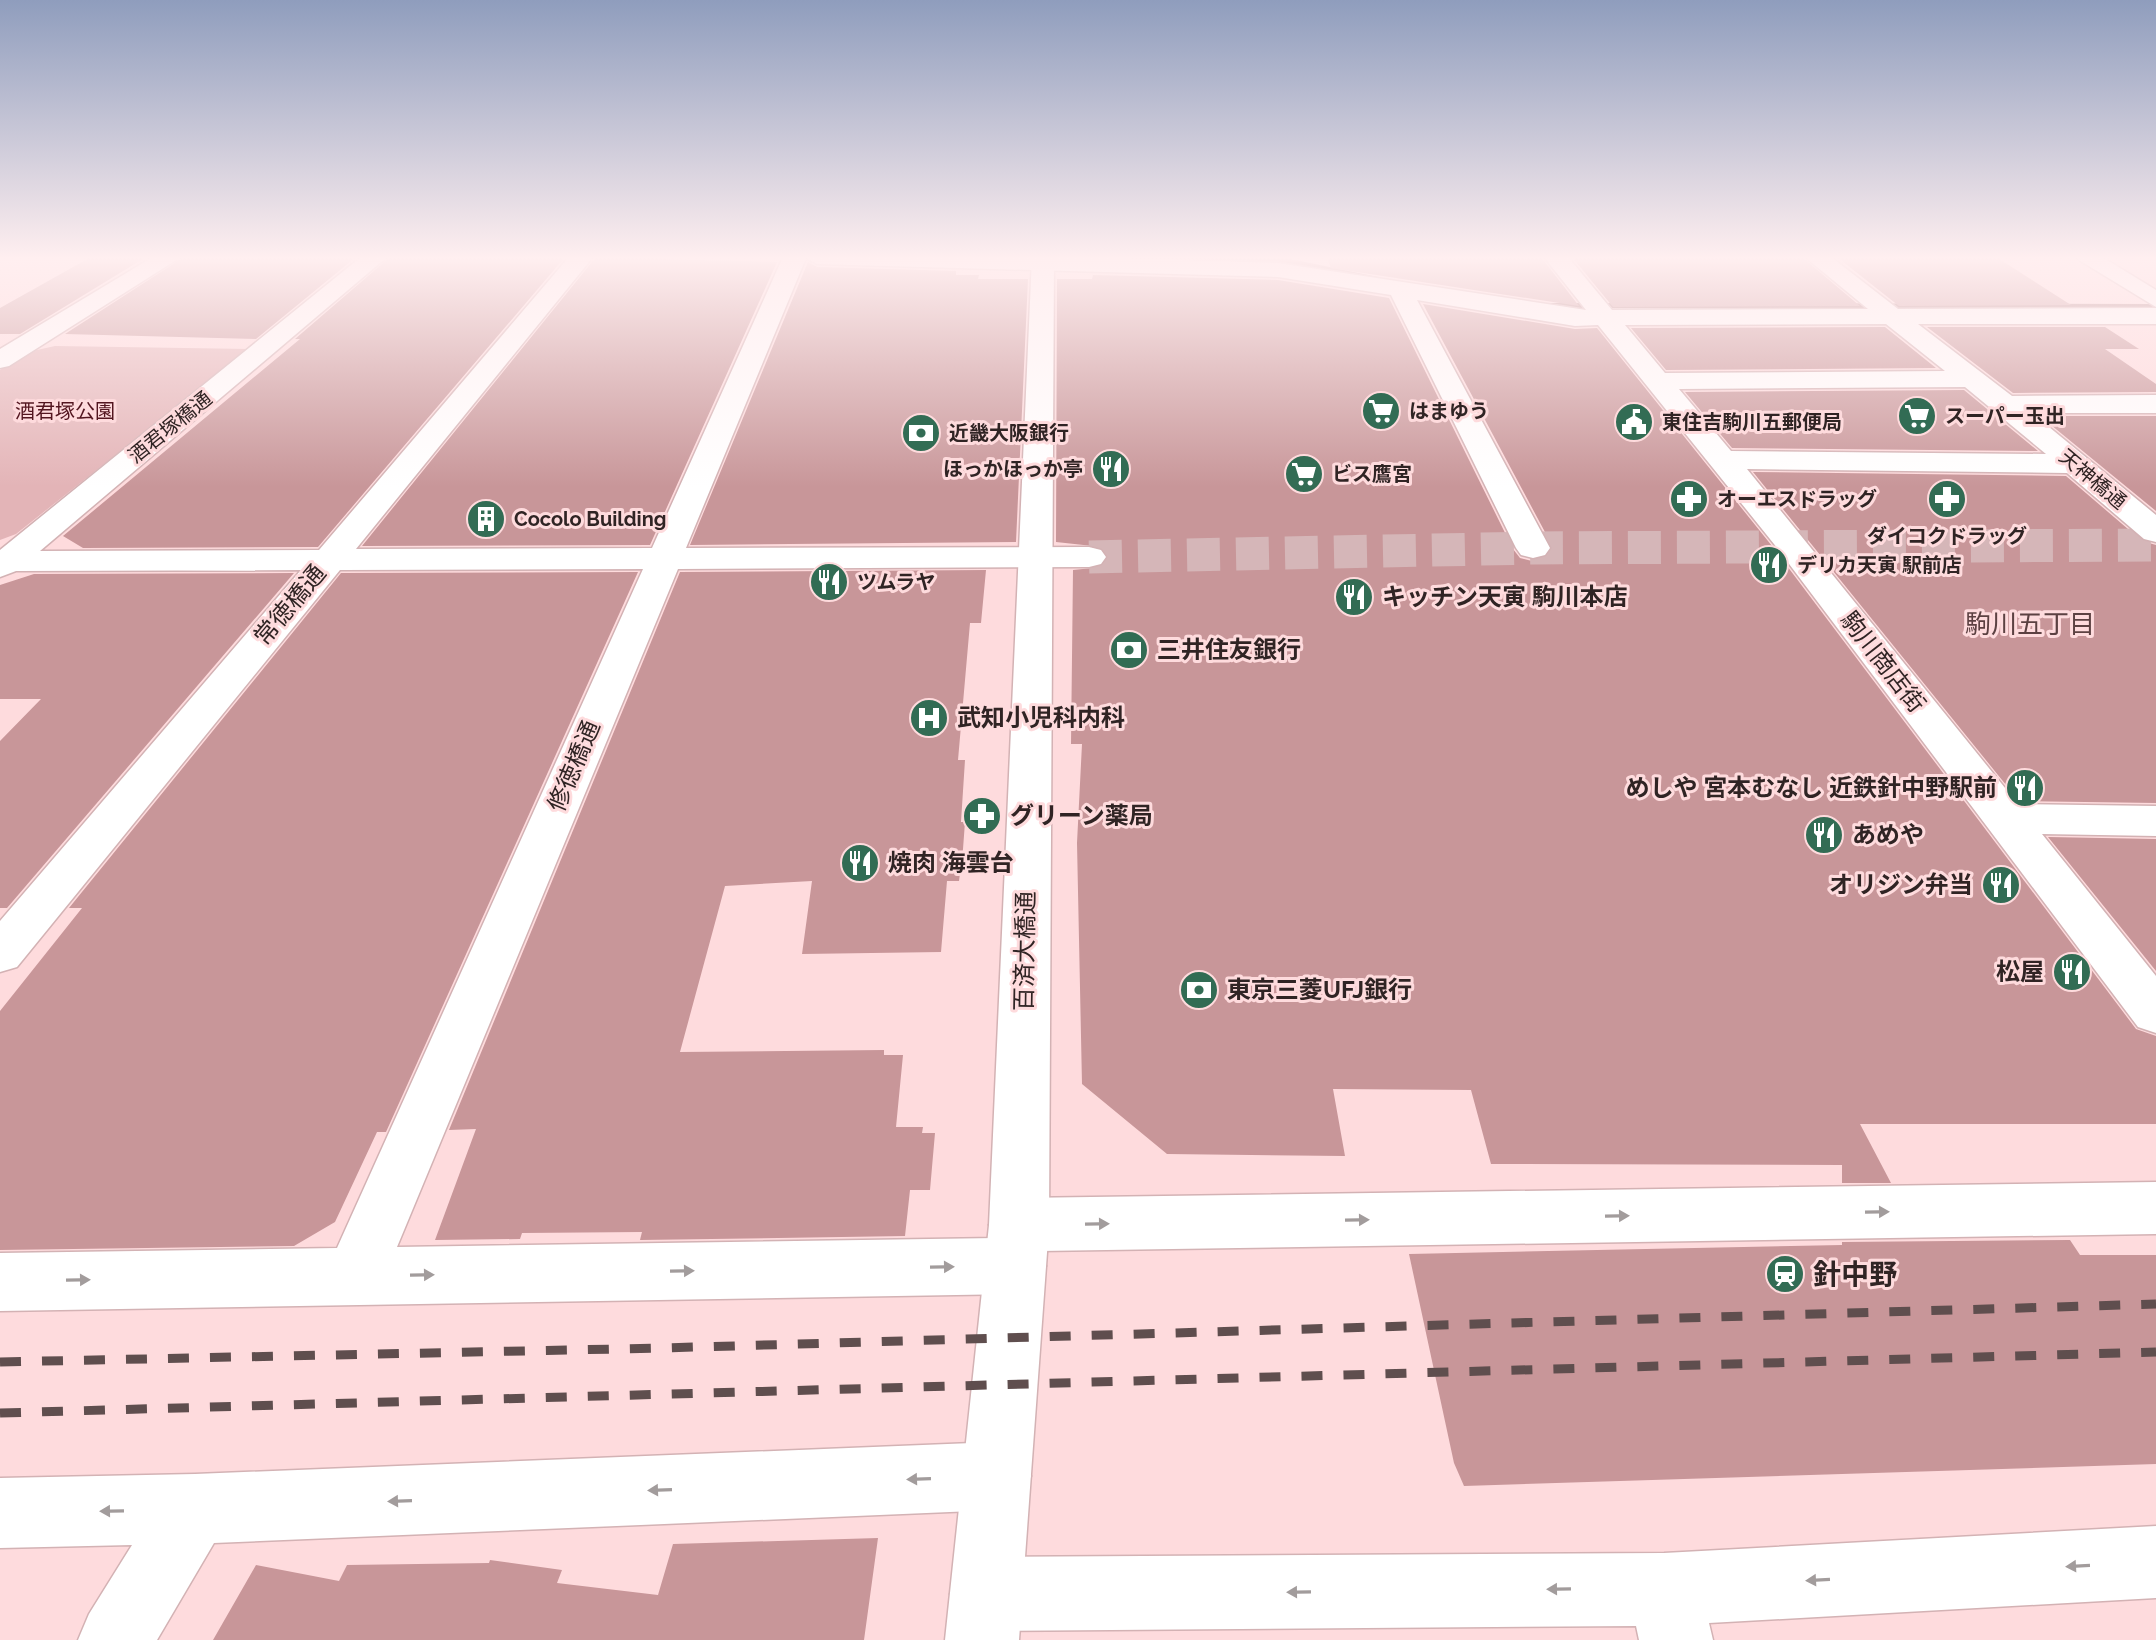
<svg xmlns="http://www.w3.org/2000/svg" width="2156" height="1640" font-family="Raleway,'Noto Sans JP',sans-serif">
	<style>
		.green { fill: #e3b4b7 }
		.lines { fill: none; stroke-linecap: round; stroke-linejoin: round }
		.stream { fill: #aa7a7d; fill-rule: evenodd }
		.building { fill: #c89699 }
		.street-tunnel { stroke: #d5b6b8; stroke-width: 33; stroke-dasharray: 33 16; stroke-linecap: butt }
		.street-casing { stroke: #d3b2b4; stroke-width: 3 }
		.secondary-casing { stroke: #d3b2b4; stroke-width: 3 }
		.street { fill: #fff; fill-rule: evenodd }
		.secondary { fill: #fff; fill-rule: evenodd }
		.rail { stroke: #5f4e4e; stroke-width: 9; stroke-dasharray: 21 21; stroke-linecap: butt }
		.oneway { fill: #a29c9c }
		.labels { text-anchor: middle; stroke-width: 6; stroke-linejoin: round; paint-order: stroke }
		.far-park-label { font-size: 20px; fill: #531620; stroke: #fedbdd }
		.far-poi-label { font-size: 20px; font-weight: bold; fill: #302424; stroke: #fedbdd; text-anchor: start }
		.far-street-label { font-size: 20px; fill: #302424; stroke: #fedbdd }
		.poi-label { font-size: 24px; font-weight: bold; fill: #302424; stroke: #fedbdd; text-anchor: start }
		.street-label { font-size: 24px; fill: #302424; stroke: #fedbdd }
		.neighbourhood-label { font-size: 26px; fill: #5c4142; stroke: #fedbdd }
		.near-poi-label { font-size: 28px; font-weight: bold; fill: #302424; stroke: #fedbdd; text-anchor: start }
	</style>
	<rect width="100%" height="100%" fill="#fedbdd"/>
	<path class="green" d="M55,346l194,3 -233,185 -16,6v-170l28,-18z"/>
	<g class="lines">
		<path class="stream" d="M1157,257l134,2 111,23 -5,3 -106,-20z
			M1552,303l604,1v6l-608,-2v-4z"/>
	</g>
	<path class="building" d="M91,257h55l-126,77h-20v-26z
		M184,257h172l-100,82 -191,-5z
		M390,257h175l-247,290 -235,1 -20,-12 237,-197h-5z
		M596,257l181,5 -127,283 -288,1z
		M1327,257h214l38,49 -248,-38z
		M1572,257h230l58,49 -247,1z
		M1837,257h159l75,48 -172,1z
		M808,262l9,5 139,4v4h23l-1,4h50l-12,263 -326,3z
		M1093,275l185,5 111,18 124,251 7,9 12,3 15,-4 6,-10 -130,-243 152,25 22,-1 175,218 364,483 20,7v88h-296l31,59h-49v-18l-351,-1 -20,-74 -138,-1 12,67 -178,-2 -85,-70 -5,-241 5,-99h-11l2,-174 29,-3 7,-10 -7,-10 -46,-5 1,-263h35z
		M1885,327l51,41 -270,2 -35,-42z
		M1927,327h178l34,22h-34l51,35v8l-143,1z
		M1964,390l74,61 -306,-3 -47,-56z
		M2040,416h116v95z
		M1753,472l313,4 76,65 14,4v258l-137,-2z
		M986,570l-5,53h-11l-12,137h7l-4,62h4l-2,27 -4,32h-12l-6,71 -139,2 10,-73 -87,5 -45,166 204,-2v5h19l-7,72h27l-1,6h13l-5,57h-20l-5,46 -265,4 2,-8 -120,1 -2,6 -85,1 41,-111 -27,1 231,-558z
		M638,572l-252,560h-9l-42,90 -41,24 -294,4v-239l82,-103h-13l272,-335z
		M294,573l-287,335h-7v-167l41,-42h-41v-114l34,-11z
		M2048,837l108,2v132z
		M2070,1240l10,15h76v209l-692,22 -10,-23 -45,-209 433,-9v-3z
		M878,1538l-14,102h-651l43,-75 83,16 8,-16 142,-2 1,-3 72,10 -5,13 101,12 15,-51z"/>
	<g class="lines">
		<path class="street-tunnel" d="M1089,557l444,-9 623,-3"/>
		<defs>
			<path id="street" d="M153,257h28l-172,109 -9,2v-19z
				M361,257h26l-347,294 279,-1 250,-293h24l-237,292 296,-1 131,-291h298l197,6 308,47 -42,-53h24l44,53 256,-1 -63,-52h26l67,52 258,-1v16h-238l94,72 144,-1v18h-124l124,102v27l-12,-3 -77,-66 -320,-4 271,335 138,2v30l-114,-2 114,142v57l-18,-6 -364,-483 -176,-219 -23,1 -158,-26 133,248 -5,7 -12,3 -12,-3 -5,-7 -125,-253 -113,-18 -461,-13 -11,-6 -120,290 403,-1 12,3 5,7 -5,7 -12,3 -411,2 -281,678 599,-9 -7,-13 9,-19 21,-8 1137,-16v52l-1116,17 6,15 -9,20 -21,8 -1016,17v-58l337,-5 306,-679 -303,1 -323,397 -17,5v-51l301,-351 -285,1 -16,6v-27zM1886,324l59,47 -280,2 -40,-48zM1965,387l81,67 -315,-3 -52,-62z
				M2074,257h28l54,33v17z
				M997,1442l24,10 10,24 -10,24 -24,10 -783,33 -57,97h-79l11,-26 43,-69 -132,3v-70l195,-4z
				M2156,1526v72l-447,25 4,17h-74l-3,-14 -649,5 -26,-11 -11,-26 11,-26 26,-11 677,-4z"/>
			<path id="secondary" d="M1032,257h22l-5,968 -30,415h-74l44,-415z
				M0,551l19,3 5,7 -5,7 -19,3z"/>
		</defs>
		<use href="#street" class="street-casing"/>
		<use href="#secondary" class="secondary-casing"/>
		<use href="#street" class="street"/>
		<use href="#secondary" class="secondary"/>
		<path class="rail" d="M0,1362l663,-14 1493,-44
			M0,1413l2156,-61"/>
	</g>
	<defs><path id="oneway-solid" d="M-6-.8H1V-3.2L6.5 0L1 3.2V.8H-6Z" transform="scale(2)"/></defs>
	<g class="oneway">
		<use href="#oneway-solid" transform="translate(1877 1212) rotate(-1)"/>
		<use href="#oneway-solid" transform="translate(1617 1216) rotate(-1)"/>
		<use href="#oneway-solid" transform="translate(1357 1220) rotate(-1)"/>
		<use href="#oneway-solid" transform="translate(1097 1224) rotate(-1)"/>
		<use href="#oneway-solid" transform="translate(942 1267) rotate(-1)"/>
		<use href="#oneway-solid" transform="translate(682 1271) rotate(-1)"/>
		<use href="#oneway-solid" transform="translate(422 1275) rotate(-1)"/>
		<use href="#oneway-solid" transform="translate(78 1280) rotate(-1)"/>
		<use href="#oneway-solid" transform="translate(919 1479) rotate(178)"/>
		<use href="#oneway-solid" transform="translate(660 1490) rotate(178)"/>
		<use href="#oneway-solid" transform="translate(400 1501) rotate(178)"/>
		<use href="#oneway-solid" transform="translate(112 1511) rotate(179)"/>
		<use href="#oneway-solid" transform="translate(2078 1566) rotate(177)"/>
		<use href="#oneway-solid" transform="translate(1818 1580) rotate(177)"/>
		<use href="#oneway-solid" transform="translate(1559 1589) rotate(179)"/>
		<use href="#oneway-solid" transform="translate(1299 1592) rotate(179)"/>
	</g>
	<linearGradient id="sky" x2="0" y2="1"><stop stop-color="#8f9dbd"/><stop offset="0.53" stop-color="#ffeff0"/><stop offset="1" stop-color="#ffeff0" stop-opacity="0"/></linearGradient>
	<rect width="2156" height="487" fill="url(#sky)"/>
	<defs>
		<symbol id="supermarket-disc" viewBox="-11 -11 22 22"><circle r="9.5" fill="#326c54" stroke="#fedbdd"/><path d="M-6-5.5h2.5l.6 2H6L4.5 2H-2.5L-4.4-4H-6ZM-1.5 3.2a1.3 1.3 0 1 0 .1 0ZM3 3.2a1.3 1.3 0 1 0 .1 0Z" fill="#fff"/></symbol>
		<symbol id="civic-disc" viewBox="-11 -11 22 22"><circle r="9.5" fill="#326c54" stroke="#fedbdd"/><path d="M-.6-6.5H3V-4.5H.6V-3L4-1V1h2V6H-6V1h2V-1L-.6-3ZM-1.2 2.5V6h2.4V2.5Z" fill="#fff"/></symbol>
		<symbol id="bank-disc" viewBox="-11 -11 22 22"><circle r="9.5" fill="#326c54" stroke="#fedbdd"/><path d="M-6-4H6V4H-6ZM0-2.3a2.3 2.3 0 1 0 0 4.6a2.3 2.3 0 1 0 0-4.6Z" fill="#fff"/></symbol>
		<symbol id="restaurant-disc" viewBox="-11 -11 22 22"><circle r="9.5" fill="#326c54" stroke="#fedbdd"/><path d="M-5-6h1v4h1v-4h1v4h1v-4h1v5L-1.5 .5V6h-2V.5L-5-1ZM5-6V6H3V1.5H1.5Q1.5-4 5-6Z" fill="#fff"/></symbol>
		<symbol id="pharmacy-disc" viewBox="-11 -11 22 22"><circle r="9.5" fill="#326c54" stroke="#fedbdd"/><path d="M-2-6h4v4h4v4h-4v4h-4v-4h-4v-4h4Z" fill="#fff"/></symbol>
		<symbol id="building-disc" viewBox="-11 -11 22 22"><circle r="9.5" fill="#326c54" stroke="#fedbdd"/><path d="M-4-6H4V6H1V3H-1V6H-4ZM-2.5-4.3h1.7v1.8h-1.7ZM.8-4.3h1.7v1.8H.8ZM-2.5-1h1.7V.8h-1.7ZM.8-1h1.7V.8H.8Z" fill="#fff"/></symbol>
		<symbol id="hospital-disc" viewBox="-11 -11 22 22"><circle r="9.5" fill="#326c54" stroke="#fedbdd"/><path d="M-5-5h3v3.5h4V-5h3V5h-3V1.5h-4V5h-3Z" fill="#fff"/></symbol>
		<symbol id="station-disc" viewBox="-11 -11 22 22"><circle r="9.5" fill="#326c54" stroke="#fedbdd"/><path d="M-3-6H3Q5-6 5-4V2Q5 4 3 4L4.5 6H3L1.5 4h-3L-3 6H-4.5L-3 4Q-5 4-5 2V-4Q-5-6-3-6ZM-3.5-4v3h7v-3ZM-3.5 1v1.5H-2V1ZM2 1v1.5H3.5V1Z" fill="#fff"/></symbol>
	</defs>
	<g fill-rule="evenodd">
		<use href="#supermarket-disc" x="1359" y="389" width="44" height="44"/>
		<use href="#supermarket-disc" x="1895" y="394" width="44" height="44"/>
		<use href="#civic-disc" x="1612" y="400" width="44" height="44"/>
		<use href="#bank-disc" x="899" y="411" width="44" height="44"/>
		<use href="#restaurant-disc" x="1089" y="447" width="44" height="44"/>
		<use href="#supermarket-disc" x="1282" y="452" width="44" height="44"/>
		<use href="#pharmacy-disc" x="1667" y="477" width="44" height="44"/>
		<use href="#pharmacy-disc" x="1925" y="477" width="44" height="44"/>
		<use href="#building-disc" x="464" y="497" width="44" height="44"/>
		<use href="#restaurant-disc" x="1747" y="543" width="44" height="44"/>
		<use href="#restaurant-disc" x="807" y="560" width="44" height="44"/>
		<use href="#restaurant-disc" x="1332" y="575" width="44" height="44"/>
		<use href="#bank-disc" x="1107" y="628" width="44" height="44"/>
		<use href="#hospital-disc" x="907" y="696" width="44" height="44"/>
		<use href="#restaurant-disc" x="2003" y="766" width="44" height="44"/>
		<use href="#pharmacy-disc" x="960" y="794" width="44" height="44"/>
		<use href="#restaurant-disc" x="1802" y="813" width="44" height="44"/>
		<use href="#restaurant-disc" x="838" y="841" width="44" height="44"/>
		<use href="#restaurant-disc" x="1979" y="863" width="44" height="44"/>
		<use href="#restaurant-disc" x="2050" y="950" width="44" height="44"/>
		<use href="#bank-disc" x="1177" y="968" width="44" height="44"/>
		<use href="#station-disc" x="1763" y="1252" width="44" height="44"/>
	</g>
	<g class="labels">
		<g class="far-park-label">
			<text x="65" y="418">酒君塚公園</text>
		</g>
		<g class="far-poi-label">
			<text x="1409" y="418">はまゆう</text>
			<text x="1945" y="423">スーパー玉出</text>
			<text x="1662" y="429">東住吉駒川五郵便局</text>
			<text x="949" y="440">近畿大阪銀行</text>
			<text x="1083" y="476" text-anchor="end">ほっかほっか亭</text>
			<text x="1332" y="481">ビス鷹宮</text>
			<text x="1717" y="506">オーエスドラッグ</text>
			<text x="514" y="526">Cocolo Building</text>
			<text x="1947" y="543" text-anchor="middle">ダイコクドラッグ</text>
			<text x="1797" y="572">デリカ天寅 駅前店</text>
			<text x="857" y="589">ツムラヤ</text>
		</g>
		<g class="far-street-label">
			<text transform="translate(170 427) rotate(-39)" y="7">酒君塚橋通</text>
			<text transform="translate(2093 479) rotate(40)" y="7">天神橋通</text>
		</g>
		<g class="poi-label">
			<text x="1382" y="605">キッチン天寅 駒川本店</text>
			<text x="1157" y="658">三井住友銀行</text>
			<text x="957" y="726">武知小児科内科</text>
			<text x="1997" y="796" text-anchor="end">めしや 宮本むなし 近鉄針中野駅前</text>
			<text x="1010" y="824">グリーン薬局</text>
			<text x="1852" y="843">あめや</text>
			<text x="888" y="871">焼肉 海雲台</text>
			<text x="1973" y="893" text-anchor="end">オリジン弁当</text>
			<text x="2044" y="980" text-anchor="end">松屋</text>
			<text x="1227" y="998">東京三菱UFJ銀行</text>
		</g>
		<g class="street-label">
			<text transform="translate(290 605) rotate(-50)" y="8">常徳橋通</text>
			<text transform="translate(1883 662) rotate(52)" y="8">駒川商店街</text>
			<text transform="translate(574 766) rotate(-67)" y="8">修徳橋通</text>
			<text transform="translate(1025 951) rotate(-89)" y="8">百済大橋通</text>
		</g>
		<g class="neighbourhood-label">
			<text x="2030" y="633">駒川五丁目</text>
		</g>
		<g class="near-poi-label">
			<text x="1813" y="1284">針中野</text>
		</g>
	</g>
</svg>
